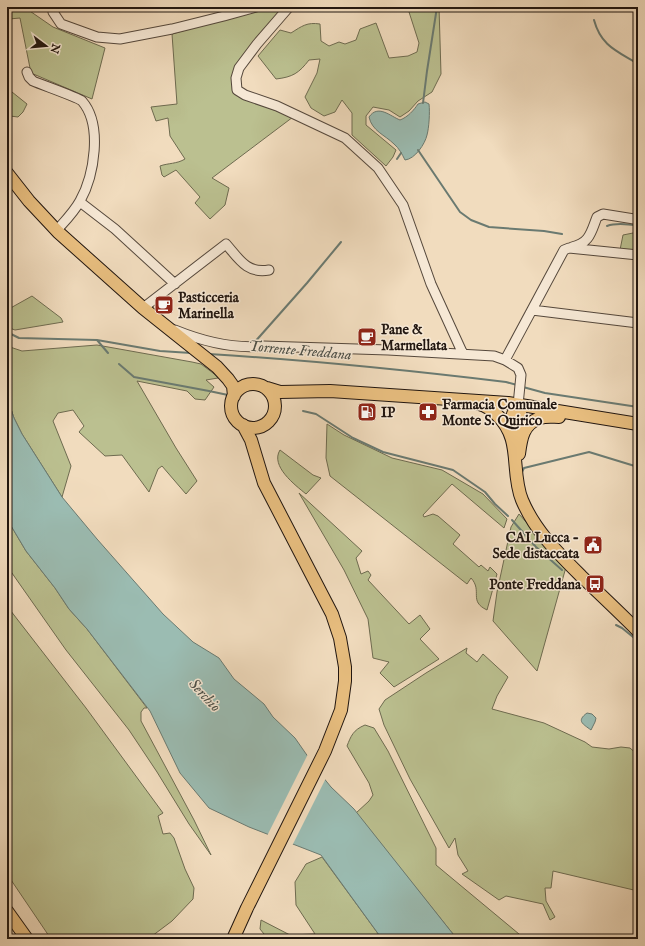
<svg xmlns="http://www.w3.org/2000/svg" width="645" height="946" font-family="'IM FELL English',serif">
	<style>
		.green { fill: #bbc090; stroke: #6e6b50 }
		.water { fill: #9bbcb2; stroke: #6a7a71 }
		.pier { fill: #f1dcbe }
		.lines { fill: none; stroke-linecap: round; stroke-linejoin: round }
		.stream { stroke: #6a7a71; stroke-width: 2 }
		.minor-casing { stroke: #55483c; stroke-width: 11 }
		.major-casing { stroke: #211610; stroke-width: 14 }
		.minor { stroke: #f6e8d5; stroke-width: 9 }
		.major { stroke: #e8be7f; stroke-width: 12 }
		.labels { text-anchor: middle; stroke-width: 3; stroke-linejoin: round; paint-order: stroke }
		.poi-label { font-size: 14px; font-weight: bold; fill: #211610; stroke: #f6e8d5; text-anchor: start }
		.water-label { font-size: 15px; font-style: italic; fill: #4c5049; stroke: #f6e8d5 }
	</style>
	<rect width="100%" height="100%" fill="#f1dcbe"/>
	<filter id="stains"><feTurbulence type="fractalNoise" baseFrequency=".005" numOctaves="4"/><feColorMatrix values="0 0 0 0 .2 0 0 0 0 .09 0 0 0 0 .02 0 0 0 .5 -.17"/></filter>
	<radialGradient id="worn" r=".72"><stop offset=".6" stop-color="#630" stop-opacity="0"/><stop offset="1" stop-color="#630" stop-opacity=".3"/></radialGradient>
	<path class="green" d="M7,7h17l29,20 52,21 -13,51 -61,-26 -11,-55 -11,1 -2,1z
		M277,7h3l1,4 -45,58 6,29 51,19 -81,61 17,10 -4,17 -15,14 -15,-16 5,-6 -24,-27 -12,7 -2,-2 -2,-9c8,-3 17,-2 25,-7l-15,-23 -2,-18 -12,3 -5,-14 26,-3 -5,-70 65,-19z
		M412,7h27l2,67 -9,18 -14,9 -9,10 -9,6 -11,-7 -16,-3 -7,9v9l30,25 -3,7 -7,9 -34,-31v-22l-10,-13 -7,12 -11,4 -13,-8 -6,-11 12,-24 3,-14 -11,1c-10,13 -16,17 -33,19l-18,-23 22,-26 11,3c11,-7 16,-11 29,-9l1,17 8,5 10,-4 6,2 11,-4 4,-11 16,-6 13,35 19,-2 9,-4 2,-9 -10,-31z
		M7,88l20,16 -4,8 -5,5 -8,-1v-18l-3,-2z
		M638,232v19l-18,-1 3,-15z
		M32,296l29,22 2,4 -48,8 -8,-3v-17z
		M97,345l95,17 9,2 16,12 1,2 -12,2 8,7 -9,13 -10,-1 -8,-8 -50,-10 39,67 21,33 -11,13 -24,-28 -4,3 -9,23 -27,-37 -17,1 -26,-24 5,-6 -11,-16 -15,3 -5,8 18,45 -9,31 -40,-63 -8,-16 -7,-21v-51l15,5z
		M327,424l17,11 48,23 50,12 41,24 24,25 -3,9 -52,-44 -29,31 1,2 9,-3 5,2 22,19 -7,9 26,23 2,-2 7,6 2,-4 7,7 -10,36c-19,-9 -4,-19 -16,-32l-4,6 -137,-108 -4,-18z
		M280,450l33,25 8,3 -15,16c-11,-9 -36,-28 -26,-44z
		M299,493l63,58 -6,7 5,16 7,-3 3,4 -3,5 41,44 11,-9 10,14 -10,10 19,20 -45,28 -14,-14 9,-11 -16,-4 -5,-39 -24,-49z
		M519,514l47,53 -29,104 -44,-50 4,-29 14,-65z
		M7,519l19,32 29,37 14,21 18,20 60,79h-3l-3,4v9l53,99 17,35 -22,-31 -32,-52 -28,-42 -63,-80 -59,-84z
		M7,606l79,102 77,105 -5,3 5,18 7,-1 4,5 11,31 9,19 -1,11 -21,22 -24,18h-97l-44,-65z
		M467,648l-1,5 11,9 6,-8 25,23 -11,19 -5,13 52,14 41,19 7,5 17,2 12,-2 9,1 8,7v136l-85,-20 -2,17h-6l1,13 9,16 -5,3 -7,-16 -37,-8 -7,4 -37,-26 6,-3 -10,-16 -3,-17 -6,10 -39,-69 -26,-54 -5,-16 6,-9 41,-27z
		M365,725l9,3 14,23 48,97v17l89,74h-68l-101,-126 13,-12 4,-6 -4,-12 -22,-37c4,-10 6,-16 18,-21z
		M322,857l60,82h-114l-8,-10 1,-9 29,15 25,-1 -19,-29 -1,-23 11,-18z"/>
	<path class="water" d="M425,102l4,2c1,8 0,24 -2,31 -2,9 -12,24 -22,25 -3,-6 -6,-12 -11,-16 -9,-9 -22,-13 -25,-27 9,-13 21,-1 31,3 8,-3 14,-10 18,-16z
		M7,397l7,21 8,16 40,63 35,42 66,75 30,28 26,16 15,21 30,25 9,13 22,21 23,33 13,16 23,22 103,130h-75l-61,-84 -72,-28 -40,-19 -29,-35 -30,-62 -63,-82 -18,-20 -14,-21 -29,-37 -19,-32z
		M587,713l5,1 4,4 -1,4 -4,8c-8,-6 -15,-9 -4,-17z"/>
	<path class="pier" d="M308,754l18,24 -34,68 -25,-10z"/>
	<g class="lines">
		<path class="stream" d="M594,20c7,26 23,31 44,44
			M423,103l4,-32 10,-64
			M418,150l42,62 11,8 18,7 55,4 18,3
			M397,159l4,-6
			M607,226c11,-4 20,-1 31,-1
			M7,332l12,6 78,2 63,11 31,2
			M97,340l11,13
			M253,344l54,-61 34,-41
			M209,354c99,6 198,16 297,28l11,3
			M119,364l15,13 75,14 19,4
			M523,387l22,6 93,14
			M303,411l13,3 37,24 30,14 70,18 32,22 10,12 13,12
			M521,474l3,-6 65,-16 49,15
			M512,520l24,27 26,23
			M616,625l6,3 16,13"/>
		<defs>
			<path id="minor" d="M52,7l1,5 8,12 36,13 23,2 52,-10 52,-13 32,-9
				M289,7l-32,37 -18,24 -3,10 1,12 8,5 32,11 68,32 33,30 25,37 28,79 32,70
				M27,72l2,5 4,4c9,4 44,16 49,20 21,24 12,75 -2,100 -6,11 -15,20 -23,29
				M80,202l35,27 60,55
				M572,247c18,-4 19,-15 25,-30l6,-3 31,5 4,-1
				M143,308l83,-64c13,15 21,30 43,26
				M532,310l106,13
				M175,330c27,11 58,19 88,16l125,4 106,6 11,4 13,8 3,7 -3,30
				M505,360l59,-110 5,-2 69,7"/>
			<path id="major" d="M7,173l22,28 29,31 85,76 74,59 11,12 5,7 1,10
				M231 406a22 22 0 1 1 44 0a22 22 0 1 1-44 0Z
				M267,388l13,4 50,-1 178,12 130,21
				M479,404c8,2 12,5 18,11 26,24 13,56 25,85 13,31 36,53 59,76 19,18 38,36 57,55
				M518,405l4,15 -1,15
				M512,434c-2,-12 -1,-19 6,-29
				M519,454c2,-16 4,-30 21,-36 6,-2 13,-1 19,-1
				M7,911l20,28
				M233,939l14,-31 78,-157 16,-41 4,-29v-14l-5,-29 -8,-24 -68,-131 -13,-43 -8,-15"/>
		</defs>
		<use href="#minor" class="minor-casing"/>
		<use href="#major" class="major-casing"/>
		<use href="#minor" class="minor"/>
		<use href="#major" class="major"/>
	</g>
	<defs>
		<symbol id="cafe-square" viewBox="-11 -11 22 22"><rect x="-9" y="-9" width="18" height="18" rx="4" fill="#8f2418" stroke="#f6e8d5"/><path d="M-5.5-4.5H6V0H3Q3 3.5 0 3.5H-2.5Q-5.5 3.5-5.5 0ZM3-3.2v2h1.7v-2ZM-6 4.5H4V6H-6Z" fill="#fff"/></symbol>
		<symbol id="fuel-square" viewBox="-11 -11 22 22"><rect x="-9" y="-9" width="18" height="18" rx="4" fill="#8f2418" stroke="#f6e8d5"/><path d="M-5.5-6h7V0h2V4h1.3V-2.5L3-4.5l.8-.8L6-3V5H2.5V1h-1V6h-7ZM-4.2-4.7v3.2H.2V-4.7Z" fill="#fff"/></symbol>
		<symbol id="pharmacy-square" viewBox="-11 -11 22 22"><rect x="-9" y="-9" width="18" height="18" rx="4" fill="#8f2418" stroke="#f6e8d5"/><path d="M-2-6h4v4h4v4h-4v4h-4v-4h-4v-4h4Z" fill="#fff"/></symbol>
		<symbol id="civic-square" viewBox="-11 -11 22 22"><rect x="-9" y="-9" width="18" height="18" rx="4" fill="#8f2418" stroke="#f6e8d5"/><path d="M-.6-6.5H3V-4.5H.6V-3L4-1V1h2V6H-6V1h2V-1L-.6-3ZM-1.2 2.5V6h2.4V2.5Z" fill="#fff"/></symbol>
		<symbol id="bus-square" viewBox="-11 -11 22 22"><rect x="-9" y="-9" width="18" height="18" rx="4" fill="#8f2418" stroke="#f6e8d5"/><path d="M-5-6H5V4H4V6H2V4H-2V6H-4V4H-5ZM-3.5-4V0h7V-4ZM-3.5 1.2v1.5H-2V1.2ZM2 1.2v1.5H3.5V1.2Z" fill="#fff"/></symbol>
	</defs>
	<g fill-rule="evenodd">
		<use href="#cafe-square" x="153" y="294" width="22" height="22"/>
		<use href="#cafe-square" x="356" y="326" width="22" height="22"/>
		<use href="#fuel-square" x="356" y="401" width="22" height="22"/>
		<use href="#pharmacy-square" x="417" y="401" width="22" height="22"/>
		<use href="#civic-square" x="582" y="534" width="22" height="22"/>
		<use href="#bus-square" x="584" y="573" width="22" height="22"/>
	</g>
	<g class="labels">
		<g class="poi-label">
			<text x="178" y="302">Pasticceria<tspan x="178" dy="16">Marinella</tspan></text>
			<text x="381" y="334">Pane &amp;<tspan x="381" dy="16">Marmellata</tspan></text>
			<text x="442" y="409">Farmacia Comunale<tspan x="442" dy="16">Monte S. Quirico</tspan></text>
			<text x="381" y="417">IP</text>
			<text x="579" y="542" text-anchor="end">CAI Lucca -<tspan x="579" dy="16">Sede distaccata</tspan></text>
			<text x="581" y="589" text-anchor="end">Ponte Freddana</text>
		</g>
		<g class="water-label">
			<text transform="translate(300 350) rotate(5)" y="5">Torrente Freddana</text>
			<text transform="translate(205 695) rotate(47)" y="5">Serchio</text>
		</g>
	</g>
	<rect width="645" height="946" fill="none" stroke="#f1dcbe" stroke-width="24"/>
	<rect x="8" y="8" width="629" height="930" fill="none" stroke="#211610" stroke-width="2"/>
	<rect x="12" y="12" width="621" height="922" fill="none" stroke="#211610"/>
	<g transform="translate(46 46) rotate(106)" stroke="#f6e8d5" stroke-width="3" paint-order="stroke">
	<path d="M0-3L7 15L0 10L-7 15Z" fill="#211610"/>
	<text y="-6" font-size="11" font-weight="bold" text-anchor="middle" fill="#211610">N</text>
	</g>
	<rect width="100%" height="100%" filter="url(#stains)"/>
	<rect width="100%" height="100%" fill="url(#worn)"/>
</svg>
